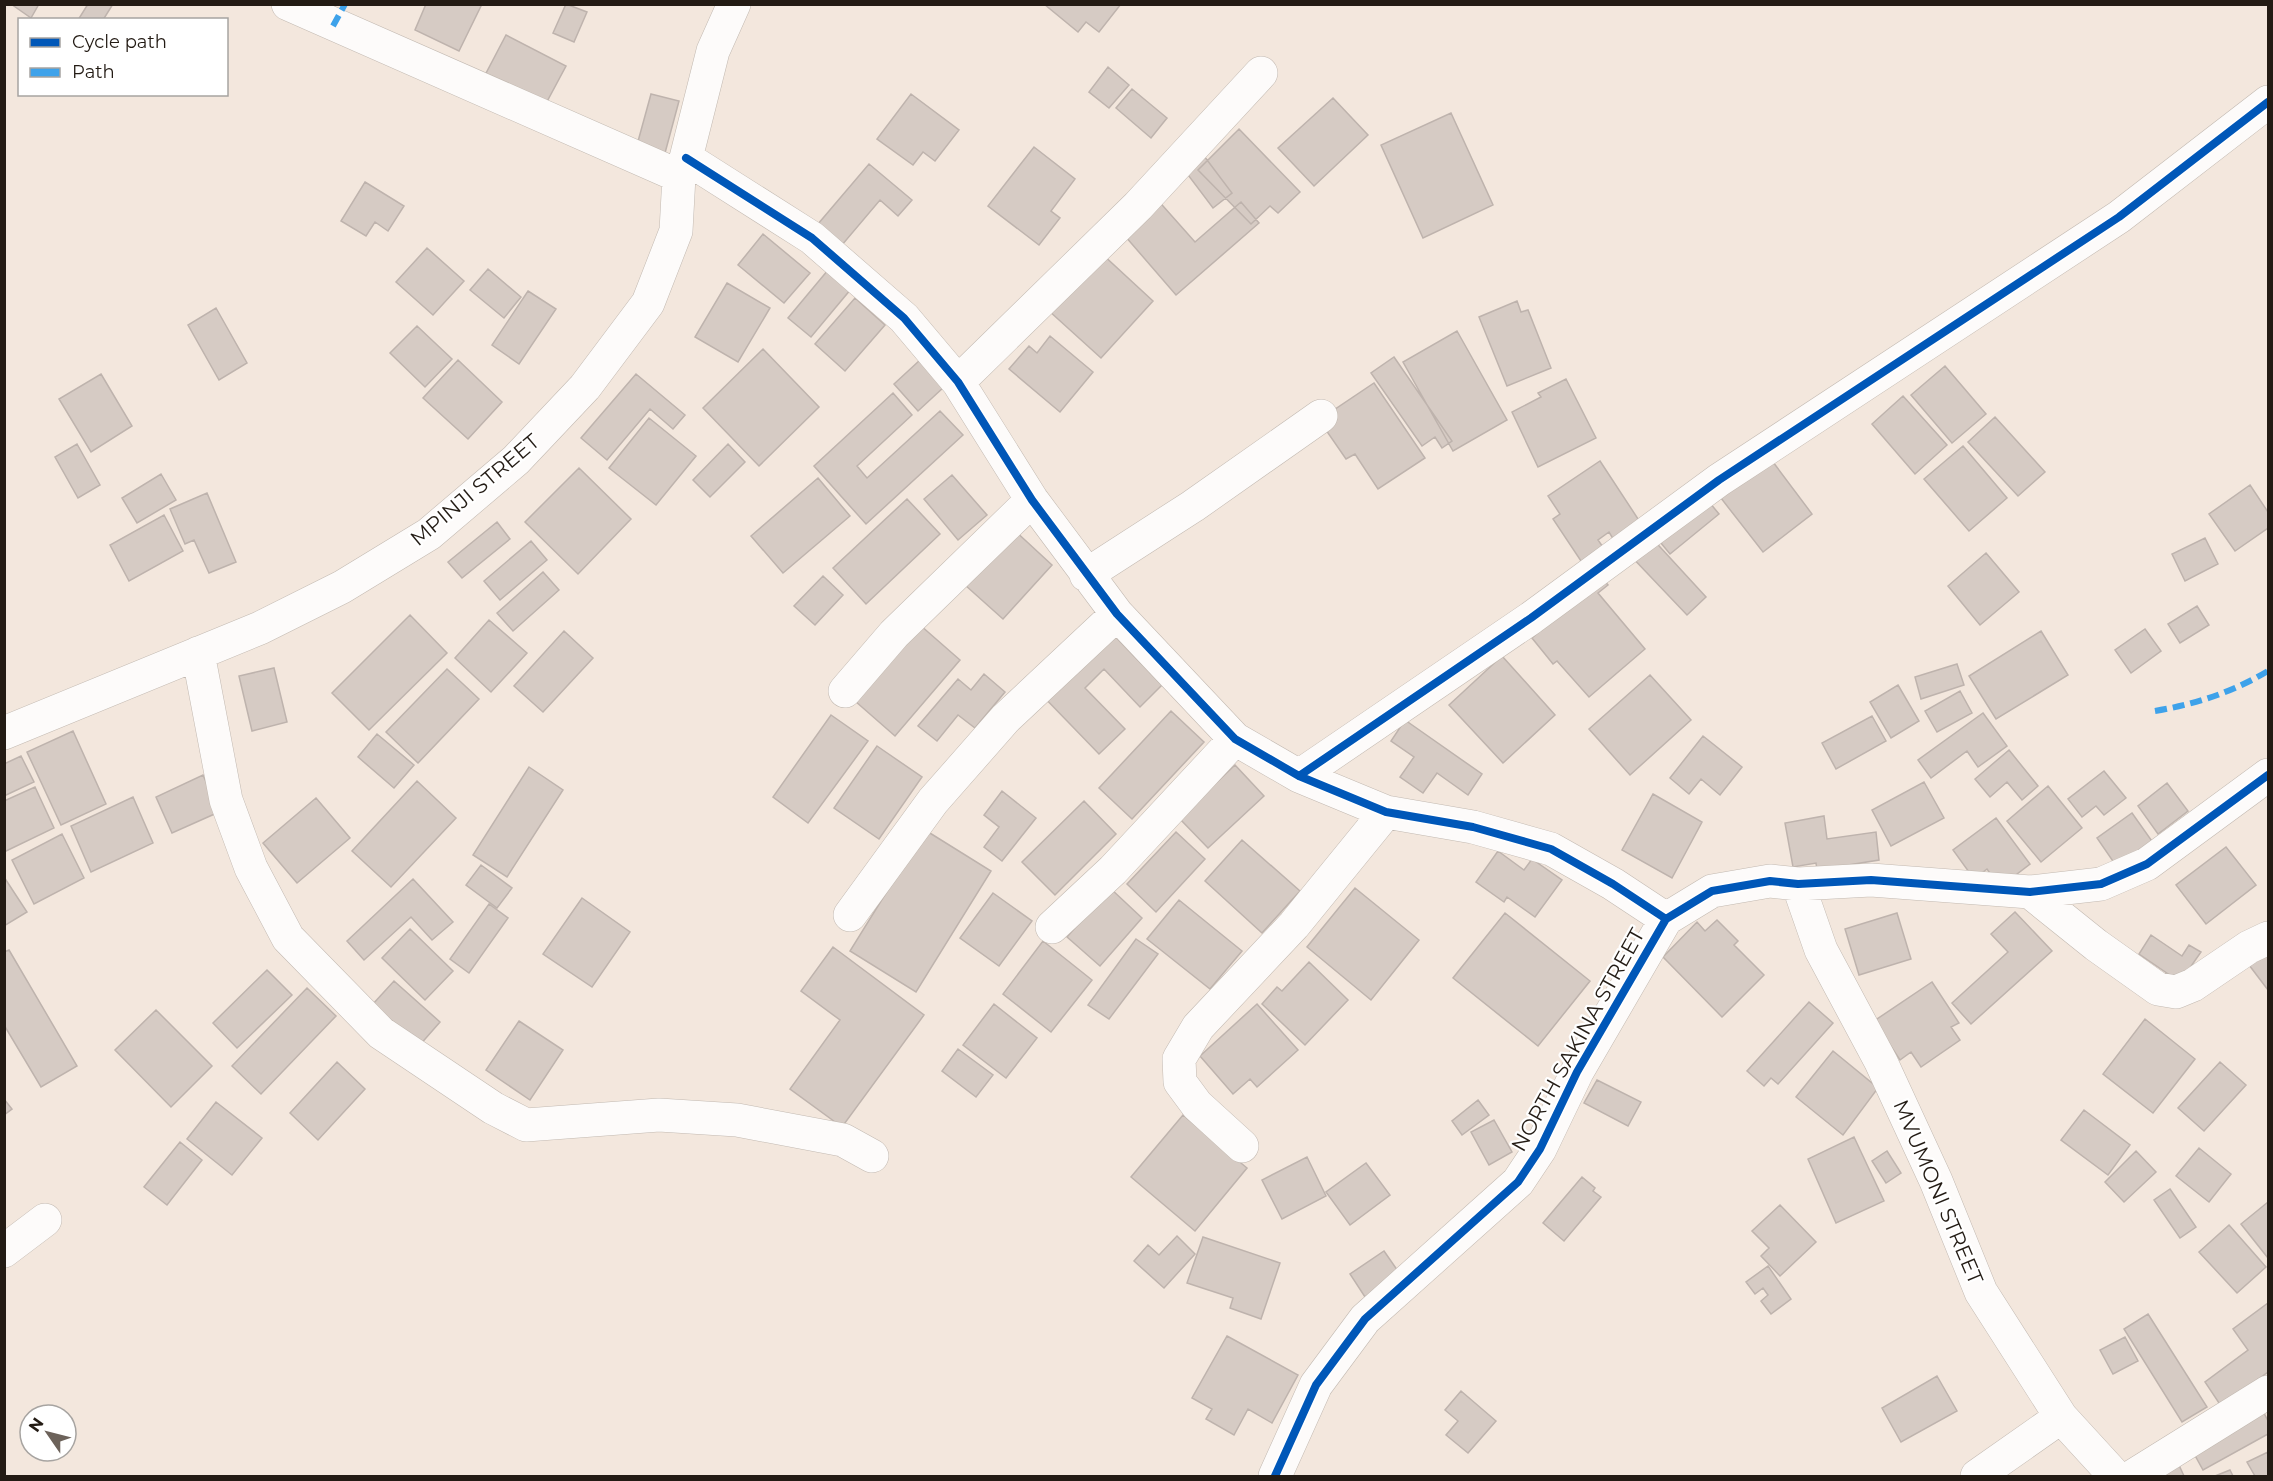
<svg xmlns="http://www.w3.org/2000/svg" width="2273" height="1481" font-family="Montserrat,sans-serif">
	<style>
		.building { fill: #d6cbc4; stroke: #beb3ad; stroke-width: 1.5 }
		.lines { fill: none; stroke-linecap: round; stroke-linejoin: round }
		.minor-casing { stroke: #c2b9b1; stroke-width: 34 }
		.minor { stroke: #fdfbfa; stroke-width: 33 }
		.quiet { stroke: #3ea2ea; stroke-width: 6; stroke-dasharray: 12 6; stroke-linecap: butt }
		.cycleway-casing { stroke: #fff; stroke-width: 11 }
		.cycleway { stroke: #0057b8; stroke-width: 8 }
		.labels { text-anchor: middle; stroke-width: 4.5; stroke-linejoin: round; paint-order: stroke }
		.street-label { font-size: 21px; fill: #231b14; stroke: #fff }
	</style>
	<rect width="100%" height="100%" fill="#f3e7dd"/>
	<path class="building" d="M11,4h28l-8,14z
		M88,4h25l-10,16h-25z
		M426,4h56l-23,47 -44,-21z
		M566,4l21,8 -13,30 -21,-9z
		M1044,4h77l-22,28 -13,-10 -8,10z
		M506,35l60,31 -23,43 -60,-30z
		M1108,67l21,18 -20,23 -20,-16z
		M1132,89l35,29 -16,20 -35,-30z
		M651,94l28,7 -14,52 -28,-8z
		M911,94l48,36 -24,31 -12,-9 -10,13 -36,-26z
		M1333,98l35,37 -54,51 -36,-38z
		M1451,113l42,92 -70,33 -42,-93z
		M1239,129l61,63 -22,21 -8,-7 -19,18 -53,-54z
		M1034,147l41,32 -24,32 9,7 -21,27 -51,-39z
		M1198,148l34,45 -19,15 -34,-45z
		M869,164l43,36 -14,16 -18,-16 -38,45 -24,-21z
		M365,182l39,24 -16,25 -13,-9 -9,14 -25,-15z
		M1155,197l40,45 46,-40 18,21 -83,72 -57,-66z
		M763,234l47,39 -26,30 -46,-38z
		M427,248l37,33 -31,34 -37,-33z
		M1101,253l52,48 -52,57 -53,-48z
		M488,269l33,28 -17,21 -34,-28z
		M828,270l23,19 -40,48 -23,-19z
		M727,283l43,25 -32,54 -43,-25z
		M528,291l28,18 -37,55 -27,-19z
		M855,298l30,27 -40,46 -30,-27z
		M1517,301l4,11 7,-2 23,58 -44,18 -28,-69z
		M216,308l31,55 -28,17 -31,-55z
		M417,326l35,33 -27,28 -35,-34z
		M1457,331l50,89 -54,31 -50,-89z
		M1050,336l43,36 -33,40 -51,-43 20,-23 8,7z
		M763,349l56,58 -60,59 -56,-58z
		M1394,357l58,84 -10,7 -7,-11 -13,9 -51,-73z
		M458,360l44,42 -34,37 -45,-41z
		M920,360l24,27 -26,24 -24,-27z
		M1945,366l41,48 -34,29 -41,-48z
		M101,374l31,52 -41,26 -32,-53z
		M636,374l49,41 -12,14 -23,-20 -43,51 -26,-22z
		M1566,379l30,59 -58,29 -26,-55 29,-15 -3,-4z
		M1374,383l51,75 -47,31 -23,-35 -9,5 -27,-39z
		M893,393l19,22 -55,51 10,12 73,-67 23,24 -97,89 -52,-58z
		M1903,396l44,49 -32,29 -43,-50z
		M1995,417l50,55 -27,24 -50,-54z
		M649,418l47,38 -40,49 -47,-37z
		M77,444l23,41 -22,13 -23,-41z
		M728,444l17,18 -35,35 -17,-17z
		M1963,446l44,52 -38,33 -45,-52z
		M1767,454l45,60 -49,38 -46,-59z
		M1600,461l42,64 -27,17 -6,-10 -11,8 7,10 -22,14 -30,-45 7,-5 -12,-18z
		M579,468l52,51 -53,55 -53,-52z
		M161,474l15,26 -39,23 -15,-25z
		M952,475l35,40 -29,25 -34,-41z
		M818,478l32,38 -67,57 -32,-37z
		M2250,485l18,27v16l-33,23 -26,-37z
		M207,493l29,69 -27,11 -15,-33 -9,4 -15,-35z
		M1705,497l14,17 -49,40 -14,-17z
		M907,499l33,35 -74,70 -33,-36z
		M164,515l19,36 -54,30 -19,-36z
		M497,522l13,17 -48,39 -14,-16z
		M1014,530l38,35 -49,54 -38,-34z
		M1649,535l57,62 -19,18 -58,-61z
		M2205,538l13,26 -33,17 -13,-27z
		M531,541l16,19 -47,40 -16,-19z
		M1986,553l33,39 -39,33 -32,-39z
		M1596,571l12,14 -10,8 47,56 -56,48 -32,-36 -4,3 -21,-26 46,-40z
		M543,572l16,18 -46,41 -16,-18z
		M823,576l20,19 -28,30 -21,-19z
		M2197,606l12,19 -29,18 -12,-19z
		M410,615l37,38 -78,77 -37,-37z
		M489,620l38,33 -36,39 -36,-34z
		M920,625l40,35 -65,76 -40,-35z
		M1107,628l55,57 -22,22 -36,-38 -19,19 40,41 -26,25 -59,-61z
		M2145,629l16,22 -30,22 -16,-23z
		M564,631l29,27 -50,54 -29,-26z
		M2041,631l27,44 -72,44 -27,-43z
		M1502,656l53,59 -52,48 -54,-58z
		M1957,664l7,21 -43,14 -6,-22z
		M274,668l13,54 -35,9 -13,-55z
		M447,669l32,30 -61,64 -32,-31z
		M984,674l21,18 -30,36 -17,-13 -21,26 -19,-15 40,-47 13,11z
		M1650,675l41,45 -61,55 -41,-46z
		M1898,685l21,36 -28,17 -21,-36z
		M1960,691l12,22 -35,19 -12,-21z
		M1171,711l33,31 -72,77 -33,-31z
		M1983,713l24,33 -29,21 -11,-16 -36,27 -13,-18z
		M831,715l37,26 -60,82 -35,-26z
		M1872,716l14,25 -50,28 -14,-26z
		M1405,720l77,54 -14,21 -31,-22 -14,20 -23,-16 14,-20 -23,-16z
		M73,731l33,73 -45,21 -34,-73z
		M377,734l37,31 -20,23 -36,-31z
		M1703,736l39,31 -22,28 -19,-16 -12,15 -19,-16z
		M877,746l45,31 -43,62 -45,-31z
		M2009,750l29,36 -16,14 -15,-18 -17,15 -15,-18z
		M21,756l13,26 -30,14v-32z
		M1235,765l29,31 -56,52 -29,-30z
		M529,767l34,23 -56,87 -34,-22z
		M2104,771l22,27 -22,17 -8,-9 -14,11 -14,-18z
		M203,775l16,37 -47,21 -16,-36z
		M417,781l39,37 -65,69 -39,-36z
		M1924,782l20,36 -53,28 -19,-36z
		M2167,783l21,28 -30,23 -20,-28z
		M2048,786l34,42 -41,34 -34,-41z
		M35,787l19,41 -50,24v-51z
		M1002,791l34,27 -34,43 -18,-14 15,-20 -15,-12z
		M1653,794l49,28 -30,56 -50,-28z
		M133,797l20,46 -62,29 -20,-46z
		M316,798l34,40 -53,45 -34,-40z
		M1084,801l32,33 -61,61 -33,-33z
		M2132,813l22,31 -35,26 -22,-32z
		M1824,816l3,23 49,-7 3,28 -62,10 -1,-7 -23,4 -8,-44z
		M1996,818l34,46 -30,23 -13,-18 -13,10 -21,-29z
		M925,830l66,41 -75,121 -66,-41z
		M1176,832l29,27 -49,53 -29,-28z
		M62,834l22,44 -50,26 -22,-44z
		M1242,840l58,51 -38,42 -57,-52z
		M2226,847l30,38 -50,39 -30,-39z
		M1498,851l26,19 8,-11 30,21 -27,37 -28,-20 -3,5 -28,-20z
		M481,865l31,23 -15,20 -31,-23z
		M4,877l23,35 -23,14z
		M413,879l40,43 -21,18 -21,-23 -47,43 -17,-19z
		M1110,888l32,30 -42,48 -33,-29z
		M1355,888l64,52 -48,60 -64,-53z
		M993,893l39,28 -33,45 -39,-28z
		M582,898l48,34 -38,55 -49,-33z
		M1179,900l63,51 -32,38 -63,-50z
		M489,904l19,14 -39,55 -19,-14z
		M2015,912l37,39 -81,73 -19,-21 56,-51 -17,-18z
		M1505,913l85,68 -52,65 -85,-68z
		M1897,913l14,46 -52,16 -14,-46z
		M1717,920l21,21 -4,4 30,30 -42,42 -59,-60 34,-35 8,9z
		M410,929l43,42 -28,29 -43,-42z
		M2151,935l31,21 7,-11 12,7 -21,30 -41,-28z
		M1136,939l22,15 -49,65 -21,-14z
		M1043,941l49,39 -41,52 -48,-38z
		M833,947l91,68 -82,112 -52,-38 50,-69 -39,-29z
		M9,950l68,116 -36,21 -37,-62v-73z
		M2268,952v38l-22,-29z
		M1309,962l39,38 -43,45 -43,-41 15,-17 5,4z
		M267,970l25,25 -55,53 -24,-25z
		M394,981l46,41 -21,24 -46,-42z
		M1932,982l27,41 -8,4 9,13 -39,27 -10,-15 -11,8 -26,-39z
		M307,988l29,28 -75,78 -29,-28z
		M1809,1002l24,21 -55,61 -7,-6 -7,8 -17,-15z
		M994,1004l43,34 -31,40 -43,-33z
		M1257,1004l41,46 -41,37 -7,-8 -17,15 -33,-38z
		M156,1010l56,56 -41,41 -56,-57z
		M2145,1019l50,40 -42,54 -50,-39z
		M519,1021l44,29 -33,50 -44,-30z
		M958,1049l35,26 -17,22 -34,-26z
		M1833,1051l45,37 -35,47 -47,-38z
		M337,1062l28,27 -47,51 -28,-27z
		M2220,1062l26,23 -42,46 -26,-23z
		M1597,1080l44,22 -13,24 -44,-23z
		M4,1099l8,10 -8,6z
		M1478,1100l11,15 -27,20 -10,-14z
		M216,1102l46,36 -30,37 -45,-36z
		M2084,1110l46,35 -22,30 -47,-35z
		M1183,1115l64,53 -52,63 -64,-54z
		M1494,1120l18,32 -23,13 -18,-33z
		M1854,1137l30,64 -48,22 -28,-64z
		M180,1142l22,18 -35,45 -23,-18z
		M2199,1148l32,26 -22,28 -33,-26z
		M1887,1151l14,22 -15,10 -14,-22z
		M2136,1151l20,21 -32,30 -19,-20z
		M1307,1157l19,39 -44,23 -20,-39z
		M1366,1163l24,32 -40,30 -24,-33z
		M1582,1177l13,11 -2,3 8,6 -37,44 -21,-18z
		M2170,1189l26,38 -16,11 -26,-38z
		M2268,1202v56l-27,-34z
		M1780,1205l36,37 -36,34 -19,-20 8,-8 -17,-17z
		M2229,1225l37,42 -29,26 -38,-41z
		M1177,1236l18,18 -31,34 -30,-27 14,-16 11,10z
		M1203,1237l77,26 -19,56 -31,-11 3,-10 -46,-15z
		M1384,1251l16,23 -35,23 -15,-23z
		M1768,1266l23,33 -20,15 -10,-13 7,-6 -5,-7 -8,6 -9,-12z
		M2268,1303v69l-47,34 -16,-24 43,-32 -15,-21z
		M2148,1314l59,93 -25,15 -58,-93z
		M1227,1336l71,39 -26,48 -24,-14 -14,26 -28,-16 6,-10 -20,-11z
		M2125,1337l13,24 -25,13 -13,-24z
		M1937,1376l20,35 -56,31 -19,-34z
		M1461,1391l35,30 -28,32 -22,-18 12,-14 -13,-11z
		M2263,1411l5,10v13l-65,36 -11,-20z
		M2268,1452v24h-13l-8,-14z
		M2178,1463l6,13h-35z
		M2230,1470l3,6h-18z"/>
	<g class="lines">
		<defs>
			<path id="minor" d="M288,4l391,172
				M686,158l126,80 92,80 54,64 74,118 85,114 118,125 64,37 87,36 87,15 78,22 62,35 53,35
				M958,382l180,-176 123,-133
				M1086,575l107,-69 128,-90
				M198,653l28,147 25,68 37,70 93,95 112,75 33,17 133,-10 78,5 106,20 29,16
				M845,691l49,-57 138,-134
				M4,733l256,-105 82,-41 87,-53 87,-74 69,-73 63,-84 28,-72 3,-55 7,-18 27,-107 21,-47
				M1299,776l232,-158 188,-138 400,-263 149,-115
				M1798,884l23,66 60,112 55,119 45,111 80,125 54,59
				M2030,892l66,53 62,44 18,3 17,-7 56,-38 19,-9
				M850,915l83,-114 73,-83 111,-104
				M1052,927l61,-57 122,-131
				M1242,1146l-45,-41 -17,-23 -1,-23 19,-32 96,-102 92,-113
				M4,1251l41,-31
				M1275,1476l41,-91 49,-66 153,-137 22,-33 37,-77 89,-153 46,-28 58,-10 28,3 73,-4 159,12 71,-8 46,-20 121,-89
				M1977,1476l84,-59
				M2133,1476l135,-84"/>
		</defs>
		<use href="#minor" class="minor-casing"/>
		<use href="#minor" class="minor"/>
		<path class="quiet" d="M333,26l12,-22
			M2155,711c41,-7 78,-19 113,-40"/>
		<defs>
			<path id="cycleway" d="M686,158l126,80 92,80 54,64 74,118 85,114 118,125 64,37 87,36 87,15 78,22 62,35 53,35
				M1299,776l232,-158 188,-138 400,-263 149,-115
				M1275,1476l41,-91 49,-66 153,-137 22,-33 37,-77 89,-153 46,-28 58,-10 28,3 73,-4 159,12 71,-8 46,-20 121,-89"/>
		</defs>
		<use href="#cycleway" class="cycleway-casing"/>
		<use href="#cycleway" class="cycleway"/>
	</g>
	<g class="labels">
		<g class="street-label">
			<text transform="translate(475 490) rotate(-40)" y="7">MPINJI STREET</text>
			<text transform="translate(1578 1040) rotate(-61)" y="7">NORTH SAKINA STREET</text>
			<text transform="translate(1938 1192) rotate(67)" y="7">MVUMONI STREET</text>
		</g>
	</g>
	<rect width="2273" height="1481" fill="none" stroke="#231b14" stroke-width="12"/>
	<rect x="18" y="18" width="210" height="78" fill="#ffffff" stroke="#a7a4a1" stroke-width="1.5"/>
	<rect x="30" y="38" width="30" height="9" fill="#0057b8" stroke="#a7a4a1" stroke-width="1.5"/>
	<text x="72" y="48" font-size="18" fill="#231b14">Cycle path</text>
	<rect x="30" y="68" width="30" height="9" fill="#3ea2ea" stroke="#a7a4a1" stroke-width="1.5"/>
	<text x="72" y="78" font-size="18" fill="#231b14">Path</text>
	<g transform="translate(48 1433) rotate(305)"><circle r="28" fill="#ffffff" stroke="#a7a4a1" stroke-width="1.5"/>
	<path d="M0-4.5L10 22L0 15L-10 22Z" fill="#6c625a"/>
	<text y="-9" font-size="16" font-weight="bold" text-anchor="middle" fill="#231b14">N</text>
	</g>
</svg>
